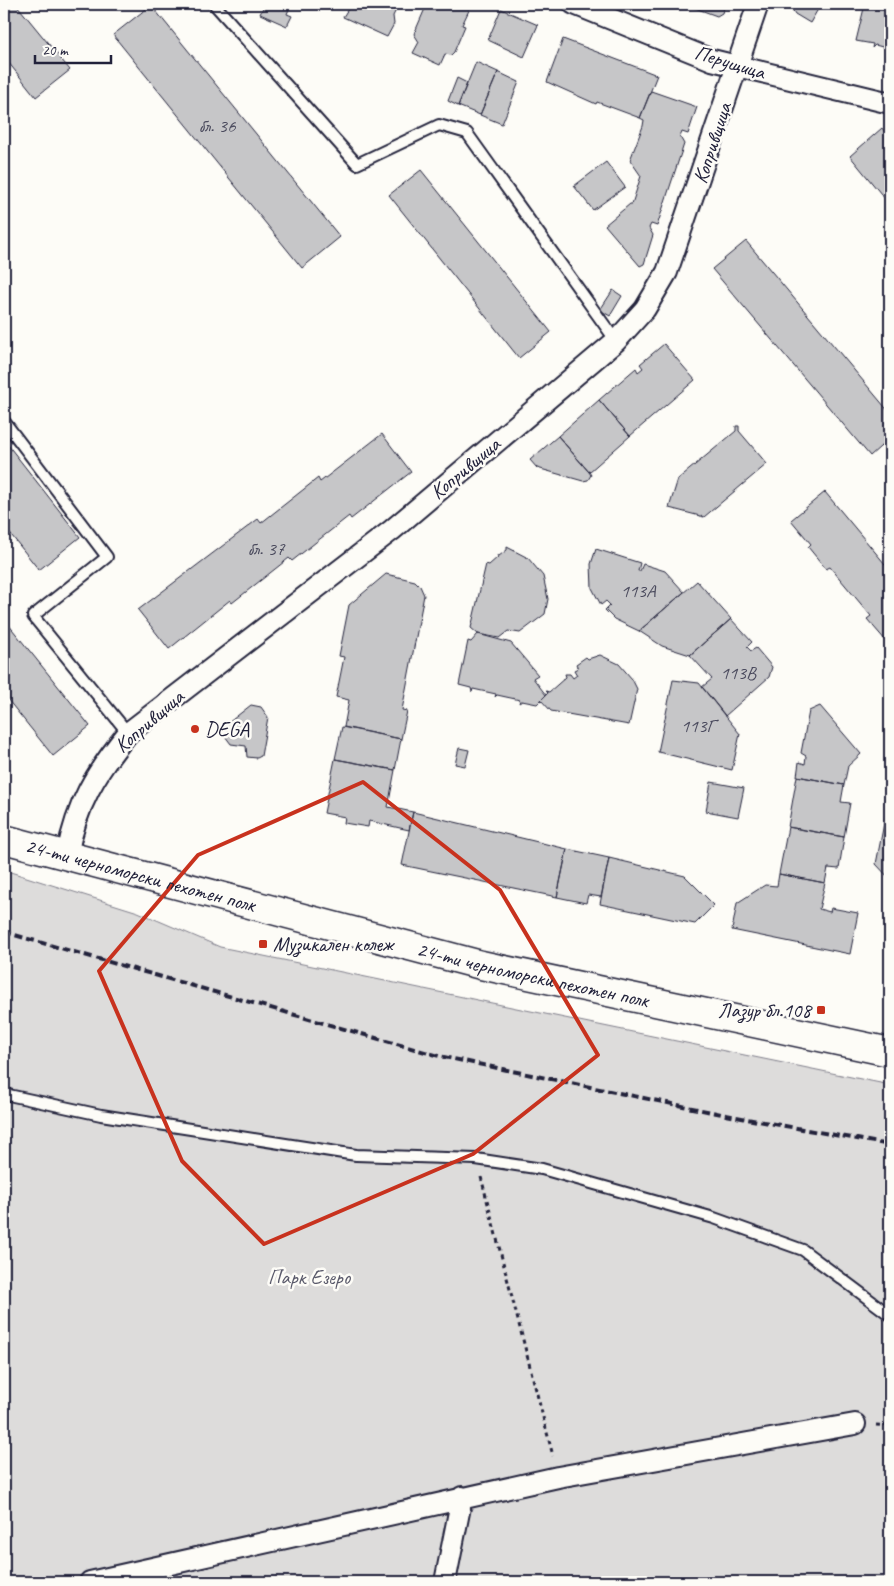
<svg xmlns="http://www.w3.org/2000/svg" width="894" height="1586" font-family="Caveat,sans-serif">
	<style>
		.green { fill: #dddcdb; stroke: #807f8b }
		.building { fill: #c6c6c8; stroke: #22223b }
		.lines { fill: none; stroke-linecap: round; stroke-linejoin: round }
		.lane-casing { stroke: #22223b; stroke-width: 14 }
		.street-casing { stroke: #22223b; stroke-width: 24 }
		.secondary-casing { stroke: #22223b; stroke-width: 31 }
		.path { stroke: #22223b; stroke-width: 3; stroke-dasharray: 4 4; stroke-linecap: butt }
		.lane { stroke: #fdfcf7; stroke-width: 10 }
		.street { stroke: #fdfcf7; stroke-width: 20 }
		.secondary { stroke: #fdfcf7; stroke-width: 28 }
		.rail { stroke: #22223b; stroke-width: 4; stroke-dasharray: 8 4; stroke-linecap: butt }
		.marked { fill: none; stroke: #c8321e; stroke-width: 4; stroke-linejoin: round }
		.poi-dot { fill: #c8321e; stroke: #fdfcf7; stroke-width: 2 }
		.labels { text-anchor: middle; stroke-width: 5; stroke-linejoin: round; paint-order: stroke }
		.number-label { font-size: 19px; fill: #4b4b5e }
		.street-label { font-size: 21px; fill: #22223b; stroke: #fdfcf7 }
		.poi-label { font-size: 21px; fill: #22223b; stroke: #fdfcf7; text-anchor: start }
		.park-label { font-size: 21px; fill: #5a5a6b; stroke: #fdfcf7 }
	</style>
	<rect width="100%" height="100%" fill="#fdfcf7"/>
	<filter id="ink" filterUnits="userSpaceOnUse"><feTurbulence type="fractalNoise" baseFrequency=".02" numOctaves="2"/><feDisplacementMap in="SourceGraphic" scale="10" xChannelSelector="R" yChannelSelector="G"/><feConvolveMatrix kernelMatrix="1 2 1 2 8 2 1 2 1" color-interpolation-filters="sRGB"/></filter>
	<g filter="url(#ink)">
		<path class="green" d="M4,870l134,42 82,35 670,138v497h-886z"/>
		<path class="building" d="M4,4h12l54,66 -34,27 -32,-40z
			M265,4h26l-4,10 5,2 -5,10 -27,-12z
			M351,4h48l-6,12 1,8 -7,13 -44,-20z
			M427,4h45l-10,21 3,1 -11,26 -3,3 -6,-1 -5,11 -27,-12 6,-11 -5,-8z
			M684,4h41l-3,9 -5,3z
			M795,4h26l-11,19 -15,-9 -3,-5z
			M865,4h25v45l-15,-4 -3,3 1,-4 -17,-3z
			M151,5l189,232 -38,31 -189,-233z
			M501,9l37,16 -14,32 -36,-17z
			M563,39l94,36 -17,43 -43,-16 -1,2 -49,-22z
			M476,62l22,10 -18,43 -22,-9z
			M498,72l21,10 -17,42 -22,-9z
			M457,78l10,5 -9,23 -10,-5z
			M651,91l46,16 -9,27 -6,-2 -2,5 4,7 -27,82 -6,-2 -2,4 4,7 -9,29 -4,2 -35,-41 25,-21h2l9,-28 -11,-16 13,-34 1,-6 -4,-2z
			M882,128l8,10v67l-40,-49z
			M606,162l19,25 -32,23 -19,-24z
			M421,170l130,162 -32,26 -130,-163z
			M746,241l144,172v25l-20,18 -158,-187z
			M613,290l9,6 -12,20 -10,-6z
			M664,344l31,36 -65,56 -31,-36 37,-32 2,4 5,-4 -3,-4z
			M599,400l31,36 -41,36 -31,-36z
			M736,426h3v5l28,33 -63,53 -35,-9 9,-29 58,-48z
			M382,434l29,38 -60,47 -2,-3 -57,45 -3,-3 -57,45 -2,-3 -61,49 -31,-39 120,-91 3,4 57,-45 2,4z
			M558,436l31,36 2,3 -3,5 -5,1 -46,-13 -7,-8z
			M4,440l76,97 -41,33 -35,-44z
			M825,492l65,78v70l-4,1 -19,-22 4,-3 -41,-49 -4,2 -18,-22 3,-3 -20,-24z
			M507,547l21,11 15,18 5,23 -3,15 -25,19 -12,-2 -9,7 -21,-4 -7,-6 15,-64 3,1 9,-8 -1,-2 2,1 8,-6z
			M596,549l44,14 -2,8h2l3,-7 22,7 19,21 -45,39 -25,-12 -9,-9 5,-5 -4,-4 -5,4 -9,-17 -1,-24z
			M386,574l29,7 5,5 4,9 -22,115 5,1 -6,28 -57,-12 5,-27 -13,-3 8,-40 -5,-1 10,-51z
			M697,581l34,38 -41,36 -28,-9 -23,-15z
			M4,619l86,107 -37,30 -49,-61z
			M731,619l21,23 -5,5 4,4 5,-3 16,19 -3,10 -44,39 -23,-29 10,-8 -22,-24z
			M478,634l33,9 27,32 -5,3 13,17 -9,9 -15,-3 -3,2 1,-3 -23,-5 -2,2 1,-3 -23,-5 -1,3 -1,-4 -12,-3 9,-44 3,1z
			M600,655l19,9 13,15 5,10 -8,36 -78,-14 -10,-11 7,-7 -2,-2 3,1 17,-15 -1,-3h5l3,4 4,-3 -3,-5 4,-2 -2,-4 10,-7 2,2z
			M673,680l26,3 41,51 -8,36 -74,-18z
			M251,705l10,2 7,10 -7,39 -4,2 -10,-1 -1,-11 -15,-2 -9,-12 1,-5z
			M820,706l41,48 -13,12 -4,19 -47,-9 2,-14 6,2 1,-8 -5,-3 8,-42z
			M342,727l59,12 -6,31 -60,-11z
			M459,748l10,2 -4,16 -10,-2z
			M335,759l60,11 -7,37 25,5 -4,18 -40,-9 -1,6 -24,-4 1,-6 -21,-4z
			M797,776l47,9 -3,17 9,1 -6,34 -56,-10z
			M711,782l33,6 -6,29 -32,-6z
			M890,809v70l-14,-15 10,-51z
			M413,812l154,37 -10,48 -155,-32z
			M788,827l56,10 -5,32 -11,-1 -3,15 -46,-9z
			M567,849l42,9 -8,39 -13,-2 -2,8 -29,-6z
			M609,858l76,18 29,29 -19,19 -95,-20z
			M779,874l46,9 -6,26 11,3 1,-4 27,5 -8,41 -118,-24 5,-27 28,-18 12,1z"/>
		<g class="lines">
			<defs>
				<path id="lane" d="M214,4l143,160 82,-39 28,8 149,208
					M4,421l103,136 -74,59 95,117
					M4,1094l97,21 255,40 120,4 66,10 172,49 89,32 87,65"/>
				<path id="street" d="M574,4l138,56 178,43
					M67,855c10,-51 28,-82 61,-122l264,-203 224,-189 29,-32 22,-37 91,-268
					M90,1582l468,-105 297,-53
					M445,1582l17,-85"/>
				<g id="secondary">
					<path id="s1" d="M4,839l477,126 409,87"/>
				</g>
			</defs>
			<use href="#lane" class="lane-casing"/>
			<use href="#street" class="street-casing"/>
			<use href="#secondary" class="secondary-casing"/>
			<path class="path" d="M481,1177l72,279
				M876,1425l14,1"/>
			<use href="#lane" class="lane"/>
			<use href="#street" class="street"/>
			<use href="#secondary" class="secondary"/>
			<path class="rail" d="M4,932l435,124 297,61 154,28"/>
		</g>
	</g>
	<path class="marked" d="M363,782l137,108 98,165 -125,99 -209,90 -82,-83 -83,-190 99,-116z"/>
	<g class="poi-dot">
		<circle cx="195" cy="729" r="5"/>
		<rect x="258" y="939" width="10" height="10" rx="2.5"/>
		<rect x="816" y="1005" width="10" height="10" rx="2.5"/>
	</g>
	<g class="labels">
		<g class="number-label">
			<text x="217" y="132">бл. 36</text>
			<text x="266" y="555">бл. 37</text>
			<text x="638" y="597">113А</text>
			<text x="738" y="679">113В</text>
			<text x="698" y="732">113Г</text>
		</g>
		<g class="street-label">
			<text transform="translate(730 62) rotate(17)" y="7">Перущица</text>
			<text transform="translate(712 143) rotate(-72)" y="7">Копривщица</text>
			<text transform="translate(465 468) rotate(-40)" y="7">Копривщица</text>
			<text transform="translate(149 721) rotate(-41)" y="7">Копривщица</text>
			<text dy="7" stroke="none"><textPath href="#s1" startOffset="141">24-ти черноморски пехотен полк</textPath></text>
			<text dy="7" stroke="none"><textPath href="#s1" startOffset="546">24-ти черноморски пехотен полк</textPath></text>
		</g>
		<g class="poi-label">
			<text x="205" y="736">DEGA</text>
			<text x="273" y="951">Музикален колеж</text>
			<text x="811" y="1017" text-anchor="end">Лазур бл.108</text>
		</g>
		<g class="park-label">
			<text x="309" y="1284">Парк Езеро</text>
		</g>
	</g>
	<rect width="894" height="1586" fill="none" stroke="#fdfcf7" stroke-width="20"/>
	<rect x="10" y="10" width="874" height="1566" fill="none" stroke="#22223b" stroke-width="2" filter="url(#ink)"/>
	<path d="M35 55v8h76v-8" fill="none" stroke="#22223b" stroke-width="2.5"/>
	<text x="42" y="55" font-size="15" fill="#22223b" stroke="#fdfcf7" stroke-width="4" paint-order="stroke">20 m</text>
</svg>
